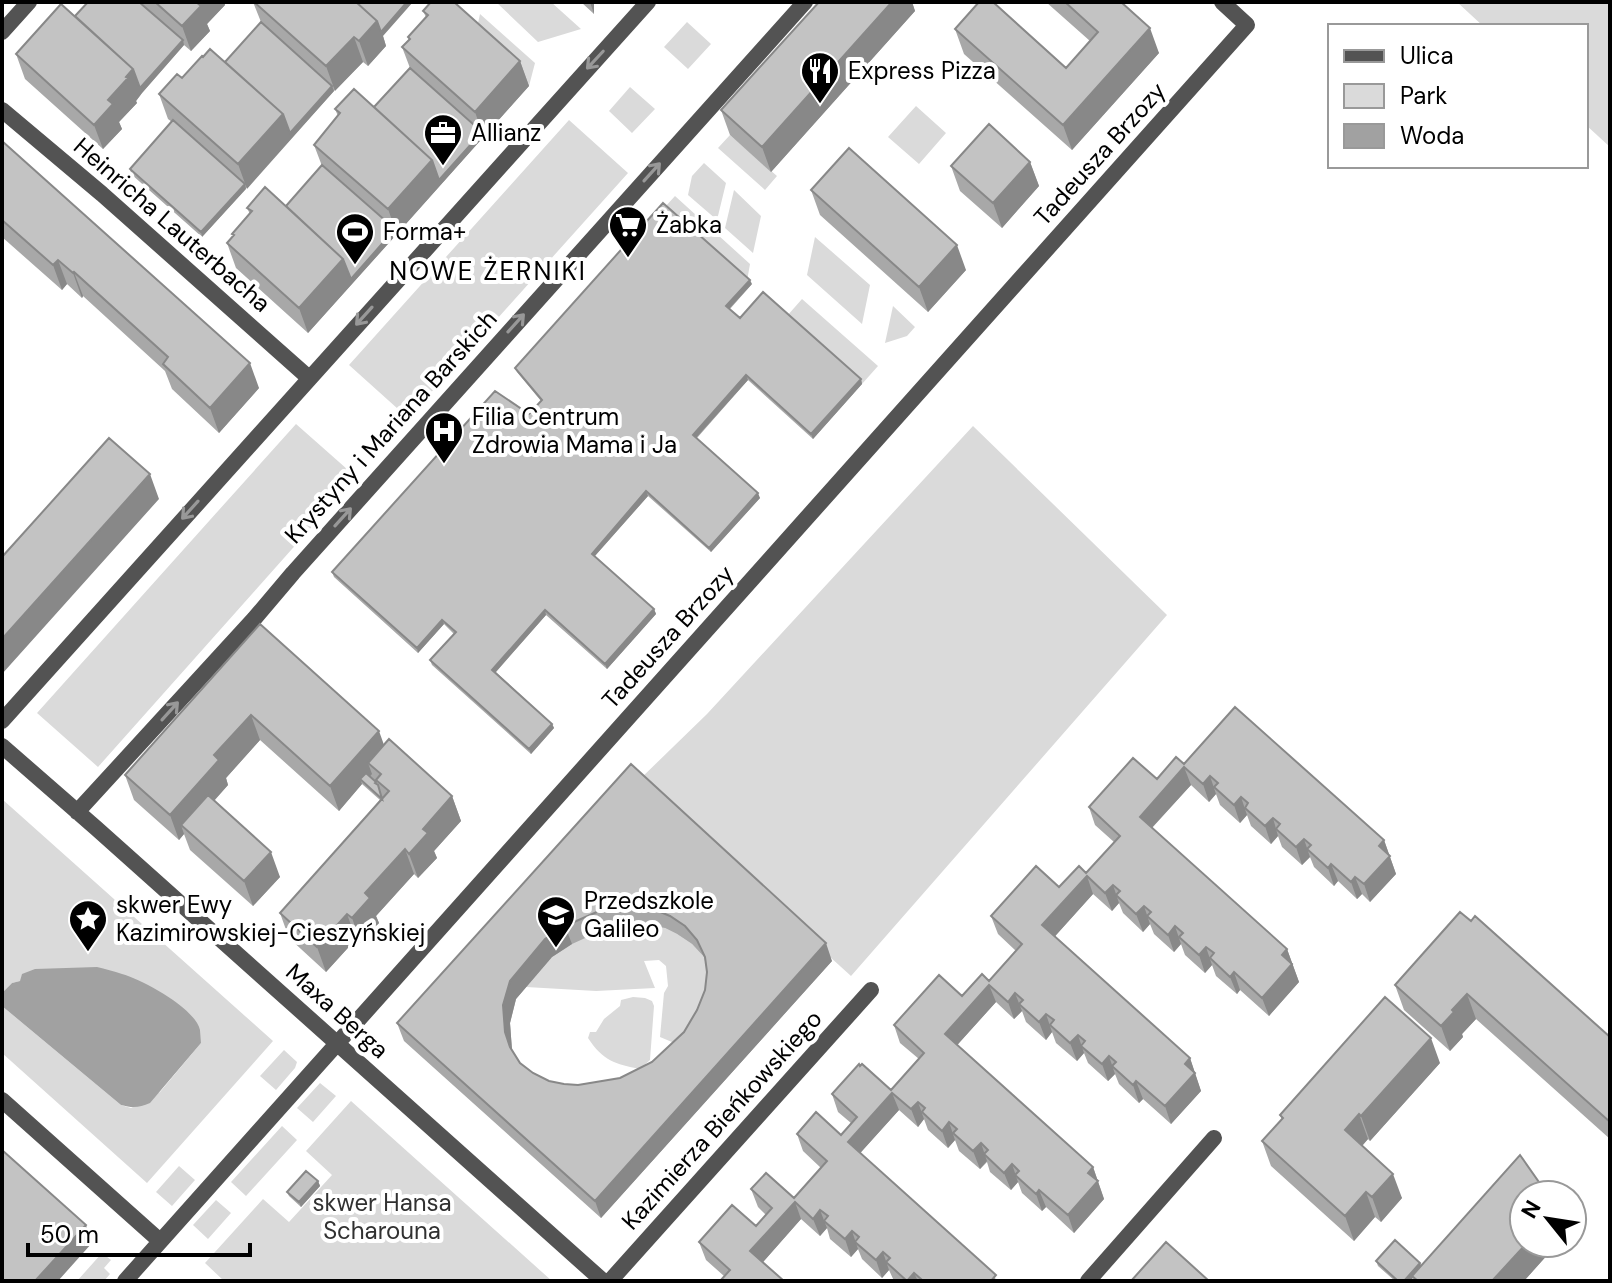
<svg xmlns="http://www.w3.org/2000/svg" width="1612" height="1283" font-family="'DM Sans',sans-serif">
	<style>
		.green { fill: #dadada }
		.water { fill: #a1a1a1 }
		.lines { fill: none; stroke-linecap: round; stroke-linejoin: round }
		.street { stroke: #535353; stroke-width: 16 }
		.wall { fill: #a8a8a8; fill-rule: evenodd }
		.shaded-wall { fill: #888 }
		.building { fill: #c3c3c3; stroke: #888; stroke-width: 2; fill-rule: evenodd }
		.oneway { stroke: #989898 }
		.labels { text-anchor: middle; stroke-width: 8; stroke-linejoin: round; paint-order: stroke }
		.poi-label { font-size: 24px; fill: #000; stroke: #fff; text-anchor: start }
		.street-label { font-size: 24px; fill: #000; stroke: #fff }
		.park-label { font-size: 24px; fill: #313131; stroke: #fff }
		.neighbourhood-label { font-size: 26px; letter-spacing: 2px; fill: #000; stroke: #fff }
	</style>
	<rect width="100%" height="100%" fill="#fff"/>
	<path class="green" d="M496,2h55l30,27 -43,13z
		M1457,2h153v145l-24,-22v-99h-103z
		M480,14l55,49 -6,23 -54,-49z
		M687,22l24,22 -23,25 -24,-22z
		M630,87l25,22 -23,24 -23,-22z
		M916,106l30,27 -27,31 -31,-27z
		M569,120l59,53 -220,245 -59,-53z
		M730,135l47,41 -12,14 -47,-42z
		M704,163l22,20 -9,37 -29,-25 4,-19z
		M734,190l27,26 -8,37 -28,-25z
		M675,196l75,68 -3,17 -82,-74z
		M815,237l55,48 -8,39 -55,-49z
		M802,299l76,67 -16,18 -75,-68z
		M893,306l22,21 -8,9 -22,7z
		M296,424l60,53 -258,290 -61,-54z
		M973,426l194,189 -316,361 -214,-194 70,-68z
		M2,799l271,242 -126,142 -145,-130v-47l119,99 10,3 29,-16 41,-49 -181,-62 -8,2 -10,10z
		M641,925l24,3 12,6 15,10 12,13 7,18 -20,75 -31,-13 4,-44 4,-7 -2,-20 -7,-6 -15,1 11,27 -59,3 -70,-4c8,-10 16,-21 25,-29 25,-22 59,-32 90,-33z
		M633,997l12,1 7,3 2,5 -4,54 -10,9c-25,-5 -37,-8 -52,-31l2,-6h6l8,-13 16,-13 1,-6z
		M284,1050l13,12 -2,6 -19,22 -16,-14z
		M320,1083l16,13 -23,26 -16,-14z
		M351,1101l201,180h-328l-19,-18 58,-64 26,23 43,-47 -26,-24z
		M282,1126l15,14 -51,56 -15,-14z
		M179,1166l16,14 -23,26 -16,-14z
		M216,1200l15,13 -23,26 -15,-14z
		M102,1253l9,7 -7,8 6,6 -6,7h-27z"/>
	<path class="water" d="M97,967c8,2 17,4 25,7 21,6 73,34 78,56 0,1 1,12 1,13l-51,60c-11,5 -18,5 -29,2l-119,-99v-13l10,-10 8,-2 2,-7 13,-5z"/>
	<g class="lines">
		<path class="street" d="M2,32l27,-30
			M2,110l100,84 207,184
			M2,721l646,-719
			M2,746l94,82 507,453
			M77,812l177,-193 39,-46 512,-571
			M2,1100l158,141
			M125,1281l1122,-1256 -25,-23
			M610,1281l261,-291
			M1088,1281l126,-143"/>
	</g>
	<path class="wall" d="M88,2h136l1,3 -18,19 3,7 -19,20 -7,-6 -42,48 -6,8 1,2 -18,19 3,7 -19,20 -78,-70 -9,-25 59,-38z
		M253,2l130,34 3,10 -18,20 -5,-4 -29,29 -132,146 -71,-63 -1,-5 42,-47 -4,-3 -9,-25 23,-16 21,-21 22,5 36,-40z
		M581,2h13v12z
		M819,2h93l3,9 -144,161 -41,-37 -9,-25z
		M1046,2h75l38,51 -87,97 -108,-96 -9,-25 111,39 24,-27z
		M423,11l97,50 9,25 -221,247 -72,-65 -9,-25 6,-7 -1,-2 18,-20 -3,-6 39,-2 36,-40 -8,-21 24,-29 -3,-7 39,-2 36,-39 -8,-21 7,-8 -1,-2 18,-20z
		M2,141l257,247 -40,45 -47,-44 -7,-18 -82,-75 -1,2 -15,-14 -5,6 -60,-53z
		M1030,162l9,24 -37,42 -42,-37 -9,-25z
		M811,190l155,80 -38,42 -108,-97z
		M752,284l-22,25 10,9 121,61 1,5 -49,55 -65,-59 -51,58 63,60 -49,54 -63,-56 -53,60 59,53 2,5 -49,55 -61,-54 -50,57 56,52 2,4 -23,26 -99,-89 -2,-5 24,-26 -10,-10 -26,29 -84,-76 -2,-5 197,-158 12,-13 -24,-29 -2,-4z
		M260,624l124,121 68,51 9,25 -27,30 3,7 -19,20 -4,-4 -38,42 3,7 -18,20 -5,-4 -30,33 -37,-34 -9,-25 100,-113 -18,-16 -23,27 -79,-71 -34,38 2,7 -14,16 66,76 -27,29 -63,-56 -6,-16 -5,6 -45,-40 -9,-25z
		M631,764l201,197 -231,257 -197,-177 -7,-18zM641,925l24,3 12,6 15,10 12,13 1,4 2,11 -2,18 -8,20 -13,22 -32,30 -32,16 -42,7 -14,-1 -15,-3 -16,-8 -13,-10 -8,-13 -2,-27 6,-24 36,-42 20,-13 33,-15 18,-3z
		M1184,764l200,76 12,34 -26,28 -8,-8 -5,5 -19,-18 -4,5 -20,-19 -4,-10 -8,8 -20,-18 -4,-11 -7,8 -20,-18 -4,-11 -7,8 -20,-18 -4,-11 -7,8 -18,-17 -39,43 135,121 12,33 -30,34 -29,-26 -3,4 -21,-18 -4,-11 -7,8 -20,-18 -4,-11 -7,8 -20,-18 -4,-10 -7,8 -20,-19 -4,-10 -7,8 -19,-17 -38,42 135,122 11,33 -30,33 -28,-25 -4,4 -20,-19 -4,-10 -7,7 -20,-18 -4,-10 -7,8 -21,-18 -4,-11 -6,8 -20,-18 -4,-11 -8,8 -18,-17 -39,43 136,122 11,32 -30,34 -28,-26 -4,4 -20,-18 -4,-11 -7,8 -21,-18 -3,-10 -7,7 -21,-18 -4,-11 -7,8 -20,-18 -4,-11 -6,8 -19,-17 -39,43 138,128h-104l-5,-11 -7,8 -20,-19 -4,-10 -7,8 -21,-18 -3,-11 -7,8 -19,-17 -38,43 -39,14 -18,-16 -7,-18 57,-16 10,-11 -8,-8 -7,-18 43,9 27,-30 -18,-17 -6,-17 44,1 10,-12 -13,-11 -6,-18 59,-4 28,-31 -19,-16 -6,-18 68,-29 27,-15 27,-30 -18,-17 -7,-18 68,-29 27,-14 28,-31 -19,-17 -6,-18 68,-28z
		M1460,912l150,125v102l-134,-120 -14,15 1,3 -13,14 -46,-41 -9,-25z
		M1440,1063l-70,78 -2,-2 -6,7 40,52 -21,24 -6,-5 -21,24 -83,-75 -9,-25 20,-21 -2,-5z
		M318,1181l2,5 -19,21 -12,-11 -2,-4z
		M1524,1243h34l-34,38h-110l-1,-3 -3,3h-15l-17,-15 -2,-5 44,2 1,3z"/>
	<path class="shaded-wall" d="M196,2h28l1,3 -18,19 3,7 -19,20 -9,-25z
		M407,2h6l-30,34 3,10 -18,20 -9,-25 18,-20z
		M590,2h4v12z
		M892,2h20l3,9 -144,161 -9,-25z
		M1150,28l9,25 -87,97 -9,-25z
		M354,37l9,25 -28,29 -9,-25z
		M183,40l1,5 -42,48 -6,8 1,2 -18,19 3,7 -19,20 -9,-24 14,-25 25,-31z
		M520,61l9,25 -132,148 -9,-25 44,-49 50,-28 -7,-20z
		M332,86l2,5 -87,98 -9,-25 45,-50z
		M1030,162l9,24 -37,42 -9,-25z
		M245,184l1,5 -44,48 -1,-5z
		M395,229l2,5 -89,99 -9,-25 44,-49z
		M957,245l9,25 -38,42 -9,-25z
		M58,260l9,24 -5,6 -9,-25z
		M74,272l9,24 -1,2 -9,-25z
		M750,280l2,4 -24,26 -2,-4z
		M250,363l9,25 -40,45 -9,-25z
		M746,375l2,5 -53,59 -2,-4z
		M861,379l1,5 -49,55 -2,-5z
		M150,474l9,25 -157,175v-35z
		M646,491l2,5 -55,62 -1,-4z
		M758,493l2,5 -49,54 -2,-4z
		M654,609l2,5 -49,55 -2,-5z
		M545,610l1,5 -52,59 -2,-4z
		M442,620l2,4 -26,29 -1,-5z
		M251,715l9,25 -34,38 2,7 -26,29 -21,11 3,9 -5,6 -9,-25 44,-60z
		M552,724l2,4 -23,26 -2,-5z
		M379,731l9,25 -20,7 4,11 -8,9 -4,-4 2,5 -23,27 -9,-25z
		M1184,767l7,18 -45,49 -6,-17z
		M1210,776l6,18 -7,8 -6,-18z
		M452,796l9,25 -27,30 3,7 -19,20 -9,-24 14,-25z
		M1241,797l6,18 -7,8 -6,-18z
		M1273,818l5,18 -7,8 -6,-18z
		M1304,839l6,18 -8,8 -6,-18z
		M1384,840l12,34 -26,28 -6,-18 15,-38z
		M405,849l9,25 -38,42 3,7 -18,20 -9,-25 13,-25z
		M271,852l9,25 -27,29 -9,-25z
		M1331,864l7,17 -4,5 -6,-18z
		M1087,876l6,18 -44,49 -7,-18z
		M1355,877l7,17 -5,5 -6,-17z
		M1113,885l6,18 -7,8 -7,-18z
		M1144,906l6,18 -7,8 -7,-18z
		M347,914l9,25 -30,33 -9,-25z
		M565,926l7,18 -20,13 -36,42 -6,24 2,27 -7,-18 -2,-27 7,-24 35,-42z
		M1175,926l6,18 -7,8 -6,-17z
		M826,943l6,18 -231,257 -6,-17z
		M1206,947l6,18 -7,8 -6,-18z
		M1287,949l12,33 -30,34 -7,-18 20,-43z
		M1234,972l6,18 -3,4 -7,-17z
		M989,985l7,17 -45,50 -6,-18z
		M1015,993l7,18 -8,8 -6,-17z
		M1467,994l9,25 -14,15 1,3 -13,14 -9,-25 11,-16z
		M1046,1014l6,18 -6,8 -7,-18z
		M1078,1035l6,18 -7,8 -7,-18z
		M1431,1038l9,25 -70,78 -9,-25z
		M1109,1056l6,18 -7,7 -6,-17z
		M1190,1058l11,33 -30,33 -6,-18 20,-42z
		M1136,1081l7,18 -4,4 -6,-18z
		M892,1093l7,17 -45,50 -6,-18z
		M918,1102l6,17 -6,8 -7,-18z
		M1359,1114l9,25 -14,16 -9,-25z
		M949,1122l6,18 -7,8 -6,-17z
		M981,1143l6,18 -7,8 -7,-18z
		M1012,1164l6,18 -7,8 -7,-17z
		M1093,1167l11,32 -30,34 -6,-18 20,-42z
		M1393,1174l9,24 -21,24 -9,-25z
		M318,1181l2,5 -19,21 -2,-5z
		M1039,1190l7,17 -4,4 -6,-17z
		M1366,1192l9,25 -21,24 -9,-25z
		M795,1202l6,17 -44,50 -7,-18z
		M820,1210l7,18 -7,8 -7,-17z
		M86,1225l6,18 -34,38h-23z
		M852,1231l6,18 -7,8 -6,-18z
		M1527,1243h31l-34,38h-32z
		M883,1252l6,18 -7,8 -6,-18z
		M1420,1263l2,5 -12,13h-6z
		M914,1273l4,8h-11z"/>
	<path class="building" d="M88,2h51l44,38 -43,48 -7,-19 -58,-53z
		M155,2h41l5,4 -19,20z
		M254,2h102l21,19 -18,20 -5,-4 -28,29z
		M356,2h51l-26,30 -4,-11z
		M431,2h23l66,59 -45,51 -73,-65 8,-8 -2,-2 20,-22 -5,-4z
		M819,2h73l-130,145 -41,-37z
		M979,2h14l73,66 32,-36 -33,-30h56l29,26 -87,97 -108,-96z
		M61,4l72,65 -7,8 2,1 -20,22 5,4 -19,21 -78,-71z
		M261,22l71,64 -42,47 -7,-19 -58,-52z
		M210,49l73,65 -45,50 -79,-70 18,-20 5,4 20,-22 1,1z
		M410,68l72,64 -43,48 -7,-20 -58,-53z
		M354,89l78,71 -44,49 -74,-64 26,-32 -5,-4z
		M173,120l72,64 -44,48 -71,-63z
		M989,124l41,38 -37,41 -42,-37z
		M2,141l248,222 -40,45 -47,-44 5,-7 -94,-85 -1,1 -15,-13 -5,5 -51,-45z
		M849,148l108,97 -38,42 -108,-97z
		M322,165l73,64 -44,50 -8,-20 -57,-53z
		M265,187l78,72 -44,49 -72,-65 7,-8 -2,-1 20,-23 -5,-3z
		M663,203l87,77 -24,26 14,12 23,-26 98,87 -50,55 -65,-59 -53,60 65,58 -49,55 -63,-57 -54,63 62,55 -49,55 -60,-54 -53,60 60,54 -23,25 -99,-89 26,-28 -14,-12 -25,28 -85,-76 163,-181 34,23 13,-14 -27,-32z
		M109,438l41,36 -148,165v-82z
		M260,624l119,107 -49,55 -79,-71 -37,40 5,5 -49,55 -45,-40z
		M1235,707l149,133 -5,6 11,10 -26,28 -9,-7 -4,5 -20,-18 -3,4 -21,-19 4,-4 -7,-6 -8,8 -20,-18 4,-5 -7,-6 -8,8 -20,-18 3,-5 -7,-6 -7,8 -20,-18 4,-4 -8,-7 -7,8 -19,-17 -44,50 147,132 -5,6 10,9 -30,34 -28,-26 -4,5 -20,-19 4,-5 -8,-6 -7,8 -20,-18 4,-4 -8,-7 -7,9 -21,-19 4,-4 -7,-6 -8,8 -20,-19 4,-4 -7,-6 -8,8 -18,-17 -45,49 148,133 -5,6 10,9 -30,33 -29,-25 -3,4 -21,-19 4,-4 -7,-6 -7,8 -21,-18 4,-5 -7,-6 -8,8 -20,-18 4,-5 -8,-6 -7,8 -20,-18 4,-4 -8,-7 -7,9 -19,-17 -44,49 148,133 -5,6 10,8 -30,34 -29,-25 -3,4 -21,-19 4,-4 -7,-7 -8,9 -20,-19 4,-4 -7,-7 -8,8 -20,-18 4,-4 -8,-7 -7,9 -20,-19 3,-4 -7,-6 -7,7 -19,-16 -44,49 148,133 -5,6h-71l1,-2 -7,-6 -7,8 -21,-19 4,-4 -7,-6 -7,8 -21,-18 4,-5 -7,-6 -7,8 -21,-18 4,-5 -8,-6 -7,9 -18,-17 -45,49 34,30h-64l10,-11 -31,-28 33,-37 24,21 16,-18 -21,-19 15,-16 28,25 33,-37 -30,-27 19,-22 25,23 16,-18 -25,-23 27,-30 1,2 2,-2 29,26 33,-37 -30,-28 45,-50 23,21 20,-22 7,7 33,-37 -31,-28 45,-50 23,21 20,-21 7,7 34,-37 -31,-29 44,-49 24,21 19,-22 8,7z
		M389,739l63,57 -29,33 5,4 -19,21 -4,-5 -40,44 5,5 -18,20 -5,-4 -30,33 -37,-34 109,-122 -13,-11 5,-6 -13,-11z
		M631,764l195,179 -231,258 -198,-178zM635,907l23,4 12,5 15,10 12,14 8,17 2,15 -2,18 -8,20 -13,22 -32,30 -32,16 -42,7 -14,-1 -15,-3 -16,-8 -13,-10 -10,-16 -5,-15 -2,-27 7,-24 35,-42 20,-13 34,-15 17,-3z
		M366,773l10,9 -1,1 3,2 4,14 -22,-20z
		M208,795l63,57 -27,29 -63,-56z
		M1460,912l11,9 4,-5 135,121v85l-143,-128 -15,16 2,2 -13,14 -46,-41z
		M1385,997l46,41 -70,78 -2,-2 -14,16 48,44 -21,23 -6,-5 -21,24 -83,-75 21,-23 -3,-3z
		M2,1150l84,75 -51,56h-33z
		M1520,1155l28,40h-24v48h3l-35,38h-74l-6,-5z
		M306,1171l12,10 -19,21 -12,-10z
		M1395,1240l25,23 -16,18h-6l-22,-20z
		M1166,1242l43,39h-78z"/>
	<defs><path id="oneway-shaft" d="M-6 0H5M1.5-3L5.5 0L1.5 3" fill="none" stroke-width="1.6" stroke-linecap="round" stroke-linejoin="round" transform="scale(2)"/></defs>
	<g class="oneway">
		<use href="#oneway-shaft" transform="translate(595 60) rotate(133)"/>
		<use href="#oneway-shaft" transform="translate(652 172) rotate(-48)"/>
		<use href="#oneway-shaft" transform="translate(364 316) rotate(132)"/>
		<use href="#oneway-shaft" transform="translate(516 323) rotate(-48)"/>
		<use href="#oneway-shaft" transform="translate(190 510) rotate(132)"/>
		<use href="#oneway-shaft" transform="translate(343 517) rotate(-48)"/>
		<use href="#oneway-shaft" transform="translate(170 711) rotate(-48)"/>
	</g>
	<defs>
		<symbol id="restaurant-pin" viewBox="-11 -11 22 30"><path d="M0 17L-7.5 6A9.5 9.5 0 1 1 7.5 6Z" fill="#000" stroke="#fff"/><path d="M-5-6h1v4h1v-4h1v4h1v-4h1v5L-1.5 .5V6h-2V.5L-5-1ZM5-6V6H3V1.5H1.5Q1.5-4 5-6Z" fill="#fff"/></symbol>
		<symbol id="office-pin" viewBox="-11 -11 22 30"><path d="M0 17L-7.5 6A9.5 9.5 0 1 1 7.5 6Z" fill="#000" stroke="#fff"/><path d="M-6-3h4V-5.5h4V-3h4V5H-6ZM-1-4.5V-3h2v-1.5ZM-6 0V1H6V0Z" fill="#fff"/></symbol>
		<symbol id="supermarket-pin" viewBox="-11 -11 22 30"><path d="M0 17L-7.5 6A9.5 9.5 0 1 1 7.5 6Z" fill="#000" stroke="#fff"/><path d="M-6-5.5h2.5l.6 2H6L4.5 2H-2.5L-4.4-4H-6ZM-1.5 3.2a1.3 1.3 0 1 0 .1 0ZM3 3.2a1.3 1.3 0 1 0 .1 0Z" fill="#fff"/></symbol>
		<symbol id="stadium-pin" viewBox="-11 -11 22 30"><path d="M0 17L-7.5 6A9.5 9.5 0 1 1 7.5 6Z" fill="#000" stroke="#fff"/><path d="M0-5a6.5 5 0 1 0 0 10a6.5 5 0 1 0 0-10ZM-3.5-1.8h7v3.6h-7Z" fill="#fff"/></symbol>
		<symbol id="hospital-pin" viewBox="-11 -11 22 30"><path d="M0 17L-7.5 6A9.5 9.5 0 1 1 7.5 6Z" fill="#000" stroke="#fff"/><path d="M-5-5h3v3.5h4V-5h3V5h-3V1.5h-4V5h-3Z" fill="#fff"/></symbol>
		<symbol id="school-pin" viewBox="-11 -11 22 30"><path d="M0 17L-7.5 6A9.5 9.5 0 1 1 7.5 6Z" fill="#000" stroke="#fff"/><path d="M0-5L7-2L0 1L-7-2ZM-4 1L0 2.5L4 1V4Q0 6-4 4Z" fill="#fff"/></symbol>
		<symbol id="sight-pin" viewBox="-11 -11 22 30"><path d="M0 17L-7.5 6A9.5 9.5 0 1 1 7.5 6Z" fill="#000" stroke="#fff"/><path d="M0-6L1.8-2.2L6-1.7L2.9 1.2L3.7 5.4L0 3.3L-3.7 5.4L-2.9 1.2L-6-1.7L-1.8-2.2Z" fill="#fff"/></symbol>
	</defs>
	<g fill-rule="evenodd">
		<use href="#restaurant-pin" x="798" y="49" width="44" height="60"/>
		<use href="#office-pin" x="421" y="111" width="44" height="60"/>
		<use href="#supermarket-pin" x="606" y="203" width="44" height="60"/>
		<use href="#stadium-pin" x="333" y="210" width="44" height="60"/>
		<use href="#hospital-pin" x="422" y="409" width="44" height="60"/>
		<use href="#school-pin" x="534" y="893" width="44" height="60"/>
		<use href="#sight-pin" x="66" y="897" width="44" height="60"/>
	</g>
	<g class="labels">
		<g class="poi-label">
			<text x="848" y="79">Express Pizza</text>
			<text x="471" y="141">Allianz</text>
			<text x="656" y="233">Żabka</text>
			<text x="383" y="240">Forma+</text>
			<text x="472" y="425">Filia Centrum<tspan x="472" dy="28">Zdrowia Mama i Ja</tspan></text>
			<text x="584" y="909">Przedszkole<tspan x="584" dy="28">Galileo</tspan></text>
			<text x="116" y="913">skwer Ewy<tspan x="116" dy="28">Kazimirowskiej-Cieszyńskiej</tspan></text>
		</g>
		<g class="street-label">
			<text transform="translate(1100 154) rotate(-48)" y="8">Tadeusza Brzozy</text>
			<text transform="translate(172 225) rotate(41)" y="8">Heinricha Lauterbacha</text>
			<text transform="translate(391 427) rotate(-48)" y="8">Krystyny i Mariana Barskich</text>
			<text transform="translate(668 637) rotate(-48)" y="8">Tadeusza Brzozy</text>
			<text transform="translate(337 1011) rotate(42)" y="8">Maxa Berga</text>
			<text transform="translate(722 1120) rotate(-48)" y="8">Kazimierza Bieńkowskiego</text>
		</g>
		<g class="park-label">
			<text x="382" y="1211">skwer Hansa<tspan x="382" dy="28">Scharouna</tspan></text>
		</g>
		<g class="neighbourhood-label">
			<text x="488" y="280">NOWE ŻERNIKI</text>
		</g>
	</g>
	<rect width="1612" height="1283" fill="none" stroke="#000000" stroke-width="8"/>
	<rect x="1328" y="24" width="260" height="144" fill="#ffffff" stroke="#999999" stroke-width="2"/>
	<rect x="1344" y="50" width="40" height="12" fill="#535353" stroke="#999999" stroke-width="2"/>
	<text x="1400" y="64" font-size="24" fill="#000000">Ulica</text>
	<rect x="1344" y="84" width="40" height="24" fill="#dadada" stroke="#999999" stroke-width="2"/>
	<text x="1400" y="104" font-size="24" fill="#000000">Park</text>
	<rect x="1344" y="124" width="40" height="24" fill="#a1a1a1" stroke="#999999" stroke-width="2"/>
	<text x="1400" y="144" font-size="24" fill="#000000">Woda</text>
	<g transform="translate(1548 1219) rotate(300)"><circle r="38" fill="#ffffff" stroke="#999999" stroke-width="2"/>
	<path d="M0-6L14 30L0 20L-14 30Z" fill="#000000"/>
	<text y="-12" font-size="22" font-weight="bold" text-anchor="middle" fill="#000000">N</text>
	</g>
	<path d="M28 1243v12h222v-12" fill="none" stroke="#000000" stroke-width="4"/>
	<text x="40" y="1243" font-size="24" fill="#000000" stroke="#ffffff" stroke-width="6" paint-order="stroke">50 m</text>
</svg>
